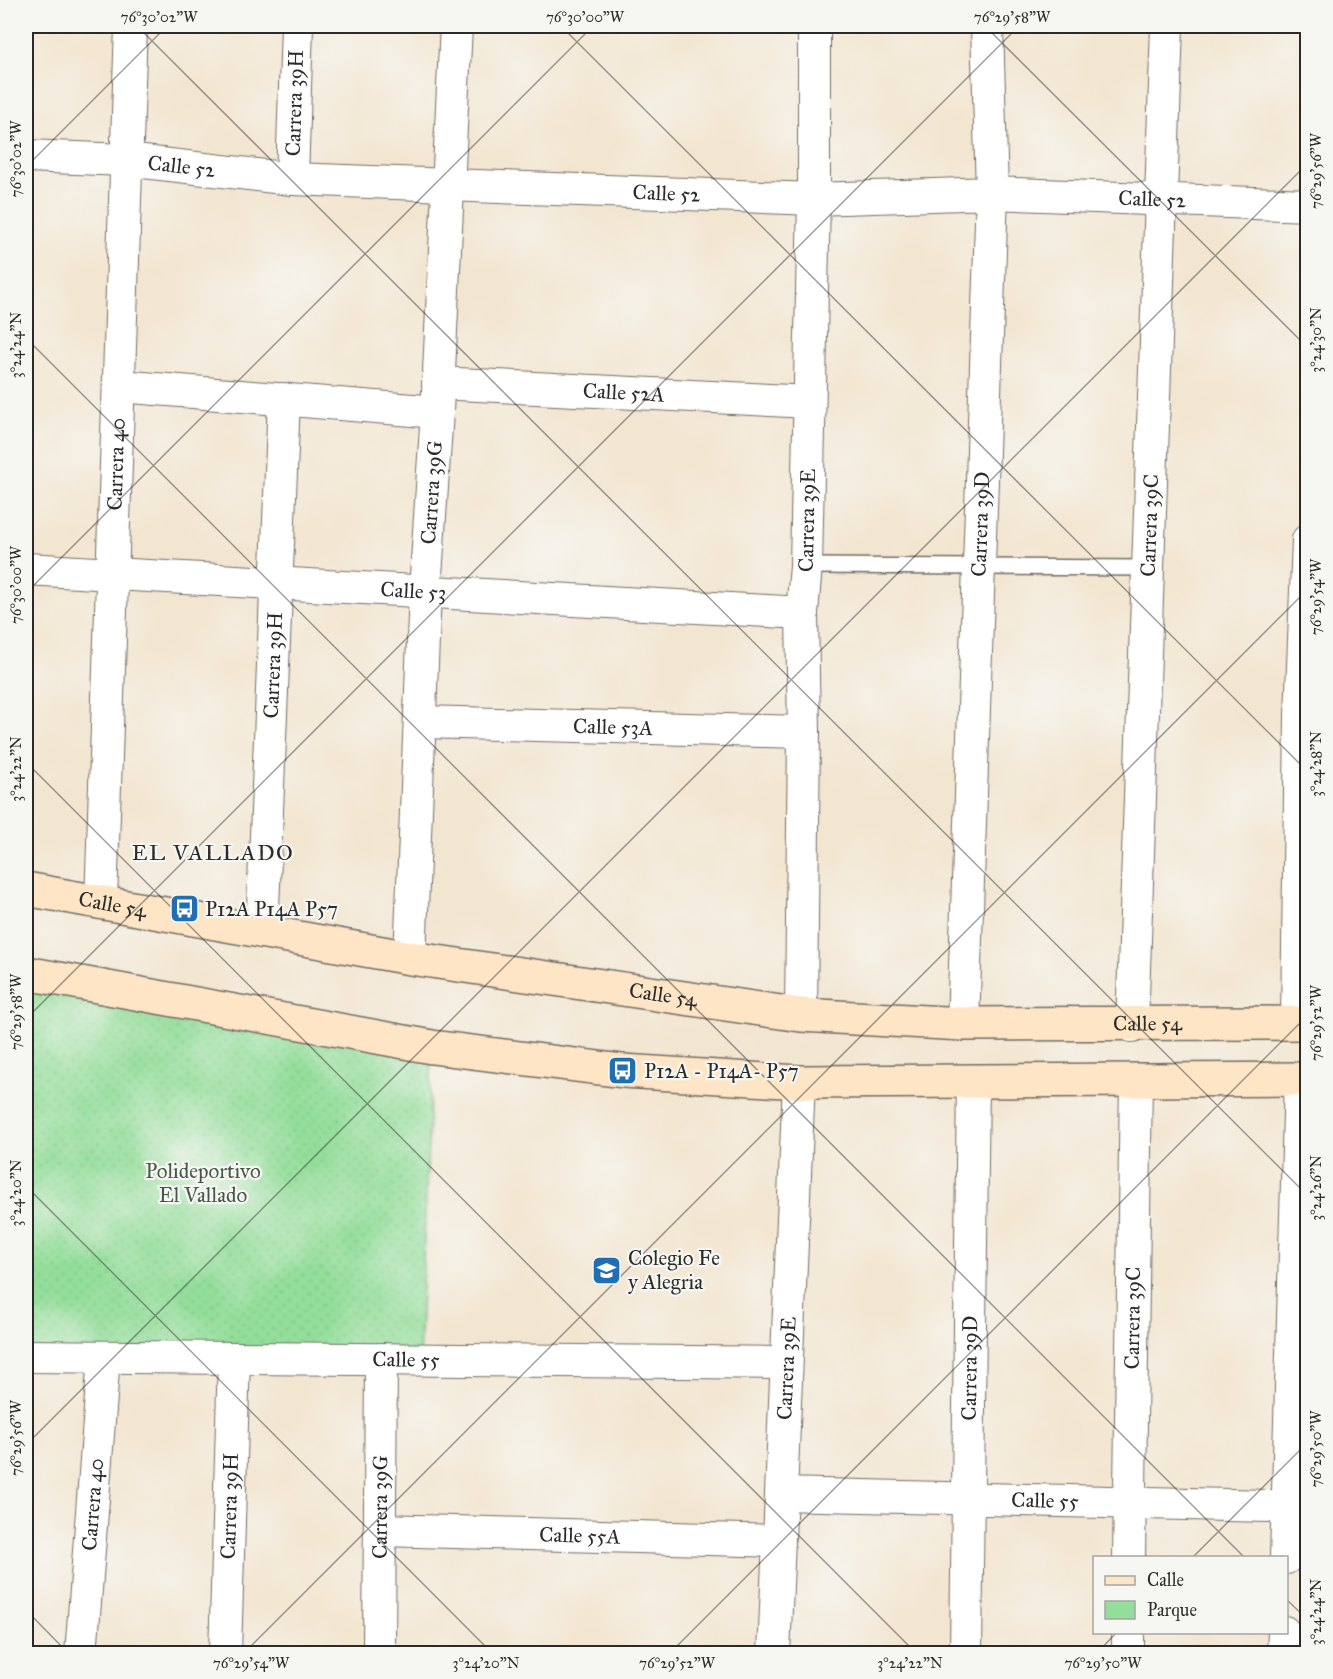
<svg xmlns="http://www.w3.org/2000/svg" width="1333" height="1679" font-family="'IM FELL Great Primer',serif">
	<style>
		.green { fill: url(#green-dots); stroke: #5f8462; stroke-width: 1.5 }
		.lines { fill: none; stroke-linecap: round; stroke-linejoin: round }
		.lane-casing { stroke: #716c65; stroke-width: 18 }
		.street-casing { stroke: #716c65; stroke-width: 34 }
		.secondary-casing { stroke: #716c65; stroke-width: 36 }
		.lane { stroke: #fff; stroke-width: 15 }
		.street { stroke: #fff; stroke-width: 32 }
		.secondary { stroke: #fee5c5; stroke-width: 33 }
		.ticks { fill: none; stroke: #2b2b2b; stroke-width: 1.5; stroke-opacity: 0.45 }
		.labels { text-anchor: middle; stroke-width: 4.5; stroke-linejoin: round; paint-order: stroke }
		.street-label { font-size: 21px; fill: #2b2b2b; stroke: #f6f6f2 }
		.poi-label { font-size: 21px; fill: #2b2b2b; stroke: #f6f6f2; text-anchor: start }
		.park-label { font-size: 21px; fill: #455847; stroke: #f6f6f2 }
		.neighbourhood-label { font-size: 22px; letter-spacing: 1.5px; fill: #2b2b2b; stroke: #f6f6f2 }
		.neatline { fill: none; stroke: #2b2b2b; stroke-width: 2 }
		.ticks-label { font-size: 15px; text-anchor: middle; fill: #2b2b2b }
	</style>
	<defs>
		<pattern id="green-dots" width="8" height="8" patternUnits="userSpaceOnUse" patternTransform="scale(1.5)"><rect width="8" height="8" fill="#93de9a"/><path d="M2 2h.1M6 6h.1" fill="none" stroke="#7fbf85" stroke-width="1.8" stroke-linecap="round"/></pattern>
	</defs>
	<rect width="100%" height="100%" fill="#f6f6f2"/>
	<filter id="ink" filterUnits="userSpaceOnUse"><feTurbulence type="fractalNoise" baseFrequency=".0167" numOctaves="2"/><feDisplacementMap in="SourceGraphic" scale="12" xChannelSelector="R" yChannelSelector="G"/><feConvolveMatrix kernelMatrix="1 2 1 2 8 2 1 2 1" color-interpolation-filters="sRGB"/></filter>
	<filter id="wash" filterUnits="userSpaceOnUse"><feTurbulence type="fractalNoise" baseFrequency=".008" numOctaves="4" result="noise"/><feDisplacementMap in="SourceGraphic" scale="24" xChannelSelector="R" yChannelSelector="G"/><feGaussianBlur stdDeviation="1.35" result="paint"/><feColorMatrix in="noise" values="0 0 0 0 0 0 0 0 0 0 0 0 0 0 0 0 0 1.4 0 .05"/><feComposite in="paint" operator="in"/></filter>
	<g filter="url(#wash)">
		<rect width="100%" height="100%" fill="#f3e6d1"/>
		<path class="green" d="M26,973l406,74 -13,313 -393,-4z"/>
	</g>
	<g filter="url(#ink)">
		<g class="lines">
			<defs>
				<path id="lane" d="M806,566l342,2"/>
				<g id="street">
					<path id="s1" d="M26,156l100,4 166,19 522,20 178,-6 316,12"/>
					<path id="s2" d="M292,179l5,-153"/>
					<path id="s3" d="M438,383l371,19"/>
					<path d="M119,386l318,26"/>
					<path id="s4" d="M26,569l776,44"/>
					<path id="s5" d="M421,722l383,10"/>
					<path id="s6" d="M101,902l30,-876"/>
					<path id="s7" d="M262,932l22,-533"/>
					<path id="s8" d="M410,958l15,-367 12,-179 19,-386"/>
					<path id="s9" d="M801,1015l3,-283 -2,-119 4,-47 8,-367v-173"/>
					<path d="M1297,1023l4,-307 7,-176"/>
					<path id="s10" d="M963,1024l29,-831 -5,-167"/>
					<path id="s11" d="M1132,1026l35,-1000"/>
					<path id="s12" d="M26,1356l760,7"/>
					<path id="s13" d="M781,1494l527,13"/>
					<path id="s14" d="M380,1530l399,11"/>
					<path id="s15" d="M1129,1558l7,-478"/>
					<path d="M1286,1558l14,-479"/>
					<path id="s16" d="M81,1654l23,-297"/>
					<path id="s17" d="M225,1654l9,-296"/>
					<path id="s18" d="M379,1654l2,-295"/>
					<path id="s19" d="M774,1654l25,-572"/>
					<path id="s20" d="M966,1654l7,-573"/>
					<path d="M1128,1654v-22"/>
					<path d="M1283,1654l1,-22"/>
				</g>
				<g id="secondary">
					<path id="s21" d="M26,889l384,69 391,57 162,9 345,-1"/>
					<path d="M26,973l406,74 191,24 176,11 509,-3"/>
				</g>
			</defs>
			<use href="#lane" class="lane-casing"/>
			<use href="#street" class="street-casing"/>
			<use href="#secondary" class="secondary-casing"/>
			<use href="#lane" class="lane"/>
			<use href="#street" class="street"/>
			<use href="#secondary" class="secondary"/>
		</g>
	</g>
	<path class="ticks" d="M137,26l1171,1170M561,26l747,746M985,26l323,322M26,167l141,-141M26,338l1219,1220M26,593l567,-567M26,762l891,892M26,1019l993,-993M26,1186l467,468M26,1445l1282,-1282M1192,1558l116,-116M1286,1599l22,21M26,1610l43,44M243,1654l1065,-1065M669,1654l639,-639M1096,1654l21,-22"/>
	<defs>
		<symbol id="bus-square" viewBox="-11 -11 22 22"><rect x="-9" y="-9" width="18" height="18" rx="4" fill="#1f6fb2" stroke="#f6f6f2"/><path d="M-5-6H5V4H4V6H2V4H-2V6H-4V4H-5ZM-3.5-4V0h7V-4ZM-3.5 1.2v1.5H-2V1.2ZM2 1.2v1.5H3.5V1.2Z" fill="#fff"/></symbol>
		<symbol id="school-square" viewBox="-11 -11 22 22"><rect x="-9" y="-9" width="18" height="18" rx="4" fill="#1f6fb2" stroke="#f6f6f2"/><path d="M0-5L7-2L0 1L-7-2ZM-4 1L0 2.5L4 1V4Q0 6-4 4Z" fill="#fff"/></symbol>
	</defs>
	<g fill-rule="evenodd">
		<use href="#bus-square" x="168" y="892" width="33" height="33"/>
		<use href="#bus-square" x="606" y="1054" width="33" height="33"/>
		<use href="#school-square" x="590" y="1254" width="33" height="33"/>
	</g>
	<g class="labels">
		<g class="street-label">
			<text dy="7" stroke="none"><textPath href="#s2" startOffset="76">Carrera 39H</textPath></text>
			<text dy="7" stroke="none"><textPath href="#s1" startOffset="156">Calle 52</textPath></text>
			<text dy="7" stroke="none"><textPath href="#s1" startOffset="642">Calle 52</textPath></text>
			<text dy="7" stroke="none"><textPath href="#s1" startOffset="1128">Calle 52</textPath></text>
			<text dy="7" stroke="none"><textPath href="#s3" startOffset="186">Calle 52A</textPath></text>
			<text dy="7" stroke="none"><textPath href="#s6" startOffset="438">Carrera 40</textPath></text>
			<text dy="7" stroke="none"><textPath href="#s8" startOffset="466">Carrera 39G</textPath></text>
			<text dy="7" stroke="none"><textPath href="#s9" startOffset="495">Carrera 39E</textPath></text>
			<text dy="7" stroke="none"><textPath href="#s10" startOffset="500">Carrera 39D</textPath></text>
			<text dy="7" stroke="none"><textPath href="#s11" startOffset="501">Carrera 39C</textPath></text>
			<text dy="7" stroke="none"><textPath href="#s4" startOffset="388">Calle 53</textPath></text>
			<text dy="7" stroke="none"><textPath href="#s7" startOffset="267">Carrera 39H</textPath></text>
			<text dy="7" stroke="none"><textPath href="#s5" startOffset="192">Calle 53A</textPath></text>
			<text dy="7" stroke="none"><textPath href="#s21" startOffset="88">Calle 54</textPath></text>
			<text dy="7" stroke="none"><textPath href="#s21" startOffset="646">Calle 54</textPath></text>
			<text dy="7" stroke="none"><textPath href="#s21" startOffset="1132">Calle 54</textPath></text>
			<text dy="7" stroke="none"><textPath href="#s15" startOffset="240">Carrera 39C</textPath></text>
			<text dy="7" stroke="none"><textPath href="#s12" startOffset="380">Calle 55</textPath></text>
			<text dy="7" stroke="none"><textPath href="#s20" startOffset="286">Carrera 39D</textPath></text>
			<text dy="7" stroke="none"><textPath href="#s19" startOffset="286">Carrera 39E</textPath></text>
			<text dy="7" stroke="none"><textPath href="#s13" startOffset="264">Calle 55</textPath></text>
			<text dy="7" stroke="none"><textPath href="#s16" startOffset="150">Carrera 40</textPath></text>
			<text dy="7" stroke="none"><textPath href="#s17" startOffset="148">Carrera 39H</textPath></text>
			<text dy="7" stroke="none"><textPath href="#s18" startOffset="147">Carrera 39G</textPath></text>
			<text dy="7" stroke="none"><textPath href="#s14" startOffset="200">Calle 55A</textPath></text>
		</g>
		<g class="poi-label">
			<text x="205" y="916">P12A P14A P57</text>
			<text x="644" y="1078">P12A - P14A- P57</text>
			<text x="628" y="1265">Colegio Fe<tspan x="628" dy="24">y Alegria</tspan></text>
		</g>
		<g class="park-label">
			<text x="203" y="1178">Polideportivo<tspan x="203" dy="24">El Vallado</tspan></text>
		</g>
		<g class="neighbourhood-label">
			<text x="213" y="860">EL VALLADO</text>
		</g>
	</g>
	<rect width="1333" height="1679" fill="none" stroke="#f6f6f2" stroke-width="66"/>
	<rect x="1093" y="1556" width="195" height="78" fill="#f6f6f2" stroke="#a5a5a2" stroke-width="1.5"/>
	<rect x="1105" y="1576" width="30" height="9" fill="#fee5c5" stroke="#a5a5a2" stroke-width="1.5"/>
	<text x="1147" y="1586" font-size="18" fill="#2b2b2b">Calle</text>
	<rect x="1105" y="1601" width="30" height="18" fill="#93de9a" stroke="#a5a5a2" stroke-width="1.5"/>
	<text x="1147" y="1616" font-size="18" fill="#2b2b2b">Parque</text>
	<rect x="33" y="33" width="1267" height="1613" class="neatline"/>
	<g class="ticks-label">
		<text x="159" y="22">76°30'02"W</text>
		<text x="585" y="22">76°30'00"W</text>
		<text x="1012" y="22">76°29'58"W</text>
		<text transform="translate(16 159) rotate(-90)" y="5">76°30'02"W</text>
		<text transform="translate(1316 171) rotate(-90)" y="5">76°29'56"W</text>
		<text transform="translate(1316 340) rotate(-90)" y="5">3°24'30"N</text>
		<text transform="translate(16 345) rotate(-90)" y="5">3°24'24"N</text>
		<text transform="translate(16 585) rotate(-90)" y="5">76°30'00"W</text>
		<text transform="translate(1316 597) rotate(-90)" y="5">76°29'54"W</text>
		<text transform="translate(1316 764) rotate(-90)" y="5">3°24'28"N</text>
		<text transform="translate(16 769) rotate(-90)" y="5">3°24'22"N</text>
		<text transform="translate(16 1012) rotate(-90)" y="5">76°29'58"W</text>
		<text transform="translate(1316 1023) rotate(-90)" y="5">76°29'52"W</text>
		<text transform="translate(1316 1188) rotate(-90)" y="5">3°24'26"N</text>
		<text transform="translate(16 1193) rotate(-90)" y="5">3°24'20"N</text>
		<text transform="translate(16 1438) rotate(-90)" y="5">76°29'56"W</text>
		<text transform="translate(1316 1449) rotate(-90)" y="5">76°29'50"W</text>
		<text transform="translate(1316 1612) rotate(-90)" y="5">3°24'24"N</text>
		<text x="251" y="1668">76°29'54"W</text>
		<text x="486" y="1668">3°24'20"N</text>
		<text x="677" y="1668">76°29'52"W</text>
		<text x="910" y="1668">3°24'22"N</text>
		<text x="1103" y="1668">76°29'50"W</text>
	</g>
</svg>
